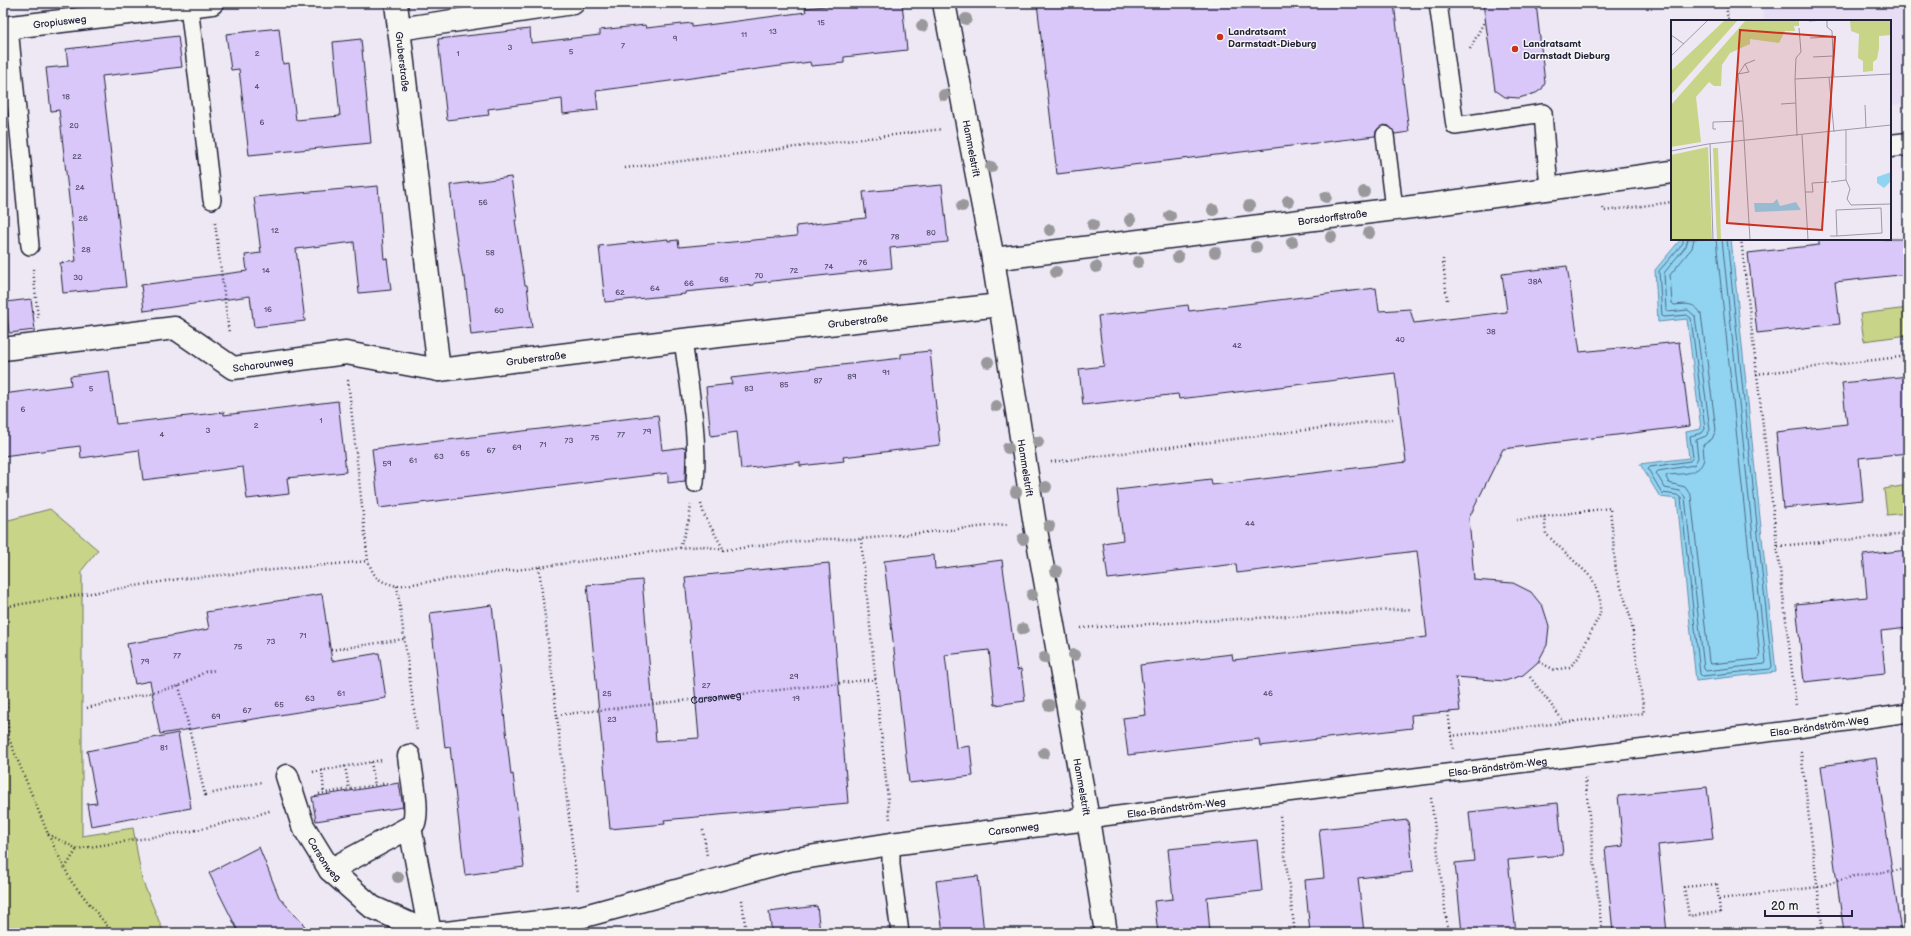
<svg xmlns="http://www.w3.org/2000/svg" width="1911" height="936" font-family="'Balsamiq Sans',sans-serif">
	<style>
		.built { fill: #e7def5 }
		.green { fill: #c8d487; stroke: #757b61 }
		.water { fill: #91d4f2; stroke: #658da9 }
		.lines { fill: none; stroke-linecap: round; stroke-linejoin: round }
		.shore { stroke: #4e6984; stroke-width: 1 }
		.building { fill: #d8c7f8; stroke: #22223b }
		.lane-casing { stroke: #22223b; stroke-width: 20 }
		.street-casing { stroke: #22223b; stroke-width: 25 }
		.path { stroke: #22223b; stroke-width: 2.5; stroke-dasharray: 1 3; stroke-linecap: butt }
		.lane { stroke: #f6f6f2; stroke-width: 17 }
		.street { stroke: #f6f6f2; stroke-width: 22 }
		.tree { fill: #99989b }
		.poi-dot { fill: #c8321e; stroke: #f6f6f2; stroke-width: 1.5 }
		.labels { text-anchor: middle; stroke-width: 3; stroke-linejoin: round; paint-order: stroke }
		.number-label { font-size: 8px; fill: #504b6a }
		.street-label { font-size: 10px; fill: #22223b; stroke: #f6f6f2 }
		.poi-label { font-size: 10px; font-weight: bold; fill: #22223b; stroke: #f6f6f2; text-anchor: start }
		.inset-road { fill: none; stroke: #9c99aa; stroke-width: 1 }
		.view { fill: #c8321e; fill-opacity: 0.15; stroke: #c8321e; stroke-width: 2 }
		.inset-edge { fill: none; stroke: #22223b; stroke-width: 2 }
	</style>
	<rect width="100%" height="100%" fill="#ede8f4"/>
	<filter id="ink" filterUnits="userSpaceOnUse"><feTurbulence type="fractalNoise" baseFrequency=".025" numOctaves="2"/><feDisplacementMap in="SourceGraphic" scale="8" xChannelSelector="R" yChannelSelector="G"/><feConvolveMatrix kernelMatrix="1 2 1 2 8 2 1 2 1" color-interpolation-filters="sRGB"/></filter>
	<g filter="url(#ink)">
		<path class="built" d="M1761,3h147v100l-18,3v-85h-126z"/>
		<path class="green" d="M1908,308v27l-44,6 -4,-27z
			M1908,485v28l-21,2 -3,-26z
			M50,509l48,41 -16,20v266l51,-8 9,52 22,53h-161v-417l6,4z"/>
		<path class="water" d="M1681,239h50l45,433 -80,9 -19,-182 -17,-2 -20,-33 49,-6 -3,-26 15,-3 -14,-110 -29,3 -3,-52z"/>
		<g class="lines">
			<path class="shore" d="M1683,239v4l-24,28 3,45 2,1 23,-2 4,3 14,111 -3,4 -12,3 3,21 -3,4 -40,6 -2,2 14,24 15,2 4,3 19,176 2,2 68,-7 2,-2 -45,-428
				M1688,239l-2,7 -22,27 2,37 2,2 20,-2 7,6 15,114 -4,6 -10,4 2,18 -4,7 -36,6 -2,2 9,15 15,3 5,6 19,172 2,2 59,-7 1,-2 -44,-423
				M1694,239l-2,9 -22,27 2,28 2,2c11,-1 21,-3 27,9l15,116 -4,9 -9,6c0,4 1,9 1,13 -2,17 -24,16 -37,17l-1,2 3,6 16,4 6,9 18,166 2,2 47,-5 2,-2 -44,-418"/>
		</g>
		<path class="building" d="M856,3h46l5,47 -63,7v6l-33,3 -1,-4 -214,29 2,19 -35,4 -1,-15 -74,10 1,6 -42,5 -9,-81 92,-10 1,14 69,-8v-5l45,-5 1,3 46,-5v4l114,-15 -1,-4z
			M1037,3h357l15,129 -14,2 -6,-8 -6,-1 -7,6 -1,5 -318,38z
			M1483,3h53l9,80 -3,6 -6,4 -17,5 -14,-1 -10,-7z
			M279,28l4,36 6,-1 7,57 44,-4 -7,-74 28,-3 10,104 -122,12 -10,-86 -8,1 -5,-36z
			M178,36l4,31 -80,9 24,211 -63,6 -3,-30 16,-2 -17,-151 -8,1 -5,-43 22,-2 -2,-17z
			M511,177l6,43h-2l10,65h2l5,43 -61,7 -6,-58h-2l-8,-49 -5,-43z
			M942,185l6,57 -58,6 2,20 -138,15v2l-69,7v2l-80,8 -6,-56 69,-7v2l10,-1 1,7 118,-11 -1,-10 70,-8 -3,-26z
			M378,186l6,73 3,-1 4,32 -32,3 -5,-51 -58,7 9,72 -51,6 -4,-31 -106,15 -3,-26 106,-14 -2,-16 16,-2 -7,-56z
			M1819,239h89v35l-73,8 5,42 -83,9 -9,-80 71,-8z
			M1567,266l13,86 99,-10 11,84 -187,23 -34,69 5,62 39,3 18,9 12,15 6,19 -2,19 -9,17 -15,13 -18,6 -49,-4 4,34 -49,4 1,13 -152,18 -1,-7 -131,16 -5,-37 23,-3 -6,-50 92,-11 1,6 194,-23 -10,-86 -180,22 -1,-9 -128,15 -5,-36 20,-3 -6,-50 94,-11 1,6 194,-23 -11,-89 -216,26 -1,-5 -95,11 -4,-36 25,-3 -6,-50 90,-11 1,6 187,-23 3,23 31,-2 4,14 93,-11 -5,-38z
			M31,299l4,31 -26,3 -3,-31z
			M930,351l10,94 -97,12 1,4 -44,5v-4l-59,7 -4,-37 -26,4 -5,-49 26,-3 -1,-6 170,-20v-4z
			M109,371l7,53 108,-12v3l114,-14 8,71 -59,6 2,16 -42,5 -4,-32 -100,13 -4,-30 -58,8 -1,-12 -77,10v-62l68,-9 -1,-9z
			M1908,376v77l-49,5 4,42 -80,8 -7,-76 71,-8 -5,-41z
			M658,415l4,35 24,-3 -1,34 -17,2v-10l-289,35 -7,-59z
			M1908,550v78l-27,3 4,42 -81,9 -8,-78 71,-7 -4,-42z
			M934,555l1,14 67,-9 15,110 4,-1 4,32 -30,4 -6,-55 -44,5 11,93 14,-2 3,30 -64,7 -25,-222z
			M829,563l19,240 -184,17 1,4 -55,5 -23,-244 55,-5 14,161 43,-3 -14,-161z
			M322,594l10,67 47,-8 7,45 -226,36 -10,-53 -15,3 -8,-40 82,-15 -3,-17z
			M492,605l19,170 2,-1 11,93 -59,8 -15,-128 -5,1 -15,-135z
			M178,733l13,75 -100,18 -4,-22 10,-1 -10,-52z
			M1876,758l25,175h-57l-23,-167z
			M399,783l4,24 -87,14 -4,-24z
			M1707,787l6,52 -55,6 9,88h-54l-8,-85 18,-2 -5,-50z
			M1558,803l5,52 -55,5 8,73h-54l-7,-70 19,-2 -5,-49z
			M1408,820l5,52 -55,6 6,55h-54l-5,-53 19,-2 -5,-49z
			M1257,840l5,51 -55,6 3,36h-52l-4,-32 19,-2 -5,-50z
			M259,847l20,50 32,36h-72l-30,-60z
			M978,876l6,57h-41l-7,-52z
			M817,906l3,27h-48l-3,-21z"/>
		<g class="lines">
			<defs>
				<g id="lane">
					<path d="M1438,3l17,123 88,-13 6,76"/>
					<path d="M189,6l23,194"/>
					<path d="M9,27l21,219"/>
					<path d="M1385,135l9,74"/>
					<path d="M683,340c6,47 16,95 12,143"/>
					<path id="s2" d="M1088,819l190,-25 520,-65 110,-16"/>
					<path d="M891,844v21l9,68"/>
				</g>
				<g id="street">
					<path id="s3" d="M396,3l43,367"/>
					<path id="s4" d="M944,3l49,256 41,260 54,300 18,114"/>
					<path id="s5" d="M3,28l209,-25"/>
					<path d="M399,29l174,-26"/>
					<path d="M1890,146l18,-2"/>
					<path id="s6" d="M993,259l443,-55 236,-32"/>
					<path id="s7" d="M3,349l172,-21 58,40 113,-15 93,17 244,-30 317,-35"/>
					<path d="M409,756c2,18 10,50 5,67"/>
					<path id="s8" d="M287,776l16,50 27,44 42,37 58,26h16l135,-16 209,-57 101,-16 197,-25"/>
					<path d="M330,870l80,-43 20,106"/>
				</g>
			</defs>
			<use href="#lane" class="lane-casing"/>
			<use href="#street" class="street-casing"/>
			<g class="path">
				<path d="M1726,3l2,18"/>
				<path d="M1470,49l15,-29"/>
				<path d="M625,168l317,-39"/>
				<path d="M1603,208l1,3 68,-9"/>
				<path d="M215,223l14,110"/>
				<path d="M1741,239l55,466"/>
				<path d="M1443,259l4,41"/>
				<path d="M33,269l5,49"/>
				<path d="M1756,374l152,-18"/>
				<path d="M348,380l20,181c7,18 10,20 29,25l283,-38 23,-2 21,4 93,-11h44l147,-15"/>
				<path d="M1051,462l342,-43"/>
				<path d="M701,504l3,11 20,35"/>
				<path d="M861,539l29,280"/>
				<path d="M1778,546l130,-12"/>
				<path d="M680,548l9,-28 2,-15"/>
				<path d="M539,567l39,325"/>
				<path d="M397,586l20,145"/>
				<path d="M3,607l176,-28 189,-18"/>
				<path d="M1081,628l331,-19"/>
				<path d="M331,650l73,-11"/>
				<path d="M3,655l6,84 39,95 23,47 42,52"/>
				<path d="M1539,662l16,8 15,-3 8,-9 22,-44v-15l-8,-21 -46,-44 -2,-18"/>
				<path d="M1530,677l34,45"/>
				<path d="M179,686l26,109 56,-13"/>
				<path d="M87,708l92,-22 26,-14 11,-2"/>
				<path d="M1448,712l5,37"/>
				<path id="s1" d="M557,715l319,-36"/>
				<path d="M1451,736l193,-23 -13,-94 -15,-48 -6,-63 -93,12"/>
				<path d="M1801,752l22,181"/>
				<path d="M371,762l4,23"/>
				<path d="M345,766l4,23"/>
				<path d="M322,770l2,23"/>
				<path d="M313,772l70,-12"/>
				<path d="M1585,778l17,155"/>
				<path d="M319,794l69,-11"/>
				<path d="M1431,798l17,135"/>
				<path d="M1280,816l15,117"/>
				<path d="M703,830l4,26"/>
				<path d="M48,834l29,15 115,-18 62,-15 18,-6"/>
				<path d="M65,868l12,-19"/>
				<path d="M1717,884l3,28 -31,4 -5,-29z"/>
				<path d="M1719,899l99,-12 36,-11 54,-7"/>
				<path d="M742,900l4,33"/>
			</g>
			<use href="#lane" class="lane"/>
			<use href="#street" class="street"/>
		</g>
		<g class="tree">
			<circle cx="966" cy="19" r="6"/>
			<circle cx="922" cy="26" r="6"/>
			<circle cx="944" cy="95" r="6"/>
			<circle cx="991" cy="167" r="6"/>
			<circle cx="1364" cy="192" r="6"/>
			<circle cx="1326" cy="197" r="6"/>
			<circle cx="1288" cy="201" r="6"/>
			<circle cx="962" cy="206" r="6"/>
			<circle cx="1249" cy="206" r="6"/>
			<circle cx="1213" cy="210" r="6"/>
			<circle cx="1170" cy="216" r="6"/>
			<circle cx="1130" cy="220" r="6"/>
			<circle cx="1093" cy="225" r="6"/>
			<circle cx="1050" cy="230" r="6"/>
			<circle cx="1369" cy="233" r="6"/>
			<circle cx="1331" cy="237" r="6"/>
			<circle cx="1292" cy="242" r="6"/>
			<circle cx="1256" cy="247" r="6"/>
			<circle cx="1215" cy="252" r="6"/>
			<circle cx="1178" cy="257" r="6"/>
			<circle cx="1138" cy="262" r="6"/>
			<circle cx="1096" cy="267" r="6"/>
			<circle cx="1056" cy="272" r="6"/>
			<circle cx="988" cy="362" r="6"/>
			<circle cx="996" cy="406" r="6"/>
			<circle cx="1038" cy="442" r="6"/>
			<circle cx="1008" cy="448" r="6"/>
			<circle cx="1046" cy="487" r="6"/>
			<circle cx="1016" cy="492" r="6"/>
			<circle cx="1049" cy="526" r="6"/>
			<circle cx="1023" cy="539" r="6"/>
			<circle cx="1056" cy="571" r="6"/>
			<circle cx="1032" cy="595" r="6"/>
			<circle cx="1023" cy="629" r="6"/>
			<circle cx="1074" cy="655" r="6"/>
			<circle cx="1044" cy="658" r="6"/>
			<circle cx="1079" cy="704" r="6"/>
			<circle cx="1049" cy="705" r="6"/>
			<circle cx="1044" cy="753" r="6"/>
			<circle cx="398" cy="877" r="6"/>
		</g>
	</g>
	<g class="poi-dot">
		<circle cx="1220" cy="37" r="4"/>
		<circle cx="1515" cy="49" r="4"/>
	</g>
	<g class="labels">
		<g class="number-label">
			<text x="821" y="25">15</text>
			<text x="773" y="34">13</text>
			<text x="744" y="37">11</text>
			<text x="675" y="41">9</text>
			<text x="623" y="48">7</text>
			<text x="510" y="50">3</text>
			<text x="571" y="54">5</text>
			<text x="257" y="56">2</text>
			<text x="458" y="56">1</text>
			<text x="257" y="89">4</text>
			<text x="66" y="99">18</text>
			<text x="262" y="125">6</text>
			<text x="74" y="128">20</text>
			<text x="77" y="159">22</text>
			<text x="80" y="190">24</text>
			<text x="483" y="205">56</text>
			<text x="83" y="221">26</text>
			<text x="275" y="233">12</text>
			<text x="931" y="235">80</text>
			<text x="895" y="239">78</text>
			<text x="86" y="252">28</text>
			<text x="490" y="255">58</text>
			<text x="863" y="265">76</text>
			<text x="829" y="269">74</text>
			<text x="266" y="273">14</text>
			<text x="794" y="273">72</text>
			<text x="759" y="278">70</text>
			<text x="78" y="280">30</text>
			<text x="724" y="282">68</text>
			<text x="1535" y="284">38A</text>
			<text x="689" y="286">66</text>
			<text x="655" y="291">64</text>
			<text x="620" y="295">62</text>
			<text x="268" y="312">16</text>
			<text x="499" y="313">60</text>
			<text x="1491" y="334">38</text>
			<text x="1400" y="342">40</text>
			<text x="1237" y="348">42</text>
			<text x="886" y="375">91</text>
			<text x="852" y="379">89</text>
			<text x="818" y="383">87</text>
			<text x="784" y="387">85</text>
			<text x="91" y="391">5</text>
			<text x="749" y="391">83</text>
			<text x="23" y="412">6</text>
			<text x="321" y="423">1</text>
			<text x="256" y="428">2</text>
			<text x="208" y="433">3</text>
			<text x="647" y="434">79</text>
			<text x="162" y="437">4</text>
			<text x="621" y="437">77</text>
			<text x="595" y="440">75</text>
			<text x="569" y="443">73</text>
			<text x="543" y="447">71</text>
			<text x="517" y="450">69</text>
			<text x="491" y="453">67</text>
			<text x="465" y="456">65</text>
			<text x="439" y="459">63</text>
			<text x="413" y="463">61</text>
			<text x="387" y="466">59</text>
			<text x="1250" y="526">44</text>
			<text x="303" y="638">71</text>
			<text x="271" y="644">73</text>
			<text x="238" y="649">75</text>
			<text x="177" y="658">77</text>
			<text x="145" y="664">79</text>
			<text x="794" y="679">29</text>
			<text x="706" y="688">27</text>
			<text x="341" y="696">61</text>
			<text x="607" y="696">25</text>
			<text x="1268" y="696">46</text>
			<text x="310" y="701">63</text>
			<text x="796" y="701">19</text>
			<text x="279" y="707">65</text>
			<text x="247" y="713">67</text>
			<text x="216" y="719">69</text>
			<text x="612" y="722">23</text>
			<text x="164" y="750">81</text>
		</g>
		<g class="street-label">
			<text dy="4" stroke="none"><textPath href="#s5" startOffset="57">Gropiusweg</textPath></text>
			<text dy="4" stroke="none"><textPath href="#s3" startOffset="59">Gruberstraße</textPath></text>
			<text dy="4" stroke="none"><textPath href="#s4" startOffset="148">Hammelstrift</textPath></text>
			<text dy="4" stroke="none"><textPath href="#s6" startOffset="342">Borsdorffstraße</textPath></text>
			<text dy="4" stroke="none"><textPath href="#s7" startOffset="874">Gruberstraße</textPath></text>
			<text dy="4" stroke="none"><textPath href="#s7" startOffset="550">Gruberstraße</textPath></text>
			<text dy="4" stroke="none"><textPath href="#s7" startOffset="274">Scharounweg</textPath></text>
			<text dy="4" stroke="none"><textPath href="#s4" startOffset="472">Hammelstrift</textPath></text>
			<text dy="4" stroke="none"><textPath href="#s1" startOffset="160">Carsonweg</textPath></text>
			<text dy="4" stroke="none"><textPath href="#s2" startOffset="737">Elsa-Brändström-Weg</textPath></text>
			<text dy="4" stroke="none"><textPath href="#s2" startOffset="413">Elsa-Brändström-Weg</textPath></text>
			<text dy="4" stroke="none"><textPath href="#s4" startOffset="796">Hammelstrift</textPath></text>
			<text dy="4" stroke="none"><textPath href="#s2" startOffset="89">Elsa-Brändström-Weg</textPath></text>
			<text dy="4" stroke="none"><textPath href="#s8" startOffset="818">Carsonweg</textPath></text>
			<text dy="4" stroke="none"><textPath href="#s8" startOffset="92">Carsonweg</textPath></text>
		</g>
		<g class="poi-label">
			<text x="1228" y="35">Landratsamt<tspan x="1228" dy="12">Darmstadt-Dieburg</tspan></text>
			<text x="1523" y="47">Landratsamt<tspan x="1523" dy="12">Darmstadt Dieburg</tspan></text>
		</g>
	</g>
	<g transform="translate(1671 20)">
		<rect width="220" height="220" fill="#ede8f4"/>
		<path d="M54,0h13l-67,75v-24zM75,0h53v6h-5l1,5h-10l-6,12 -29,-4v5l-20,9 -8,12 -1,21h-7l-5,-4 -13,15 5,45 -30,5v-42zM179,0h41v15l-12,1v12l-2,11 -4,3v9l-10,1v-11l-5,-3 1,-24 -8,-3zM37,127l4,93h-41v-85zM42,128h5l3,92h-4z" fill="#c8d487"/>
		<path d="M220,152v9l-7,7 -7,-5v-6zM106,179l3,7 16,-4 5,8 -46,2 -1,-9h19z" fill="#91d4f2"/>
		<path class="inset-road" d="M156,0v7l5,4 2,46M138,1l17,-1M0,15l13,9M139,18l22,-1M0,36l37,-36M142,37l20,-1M67,54l11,-2 -4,-8M158,57l5,55M124,59l96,-5M110,84l15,-1M194,85l1,23M45,109h-3v-7l30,-1M131,115l6,105M126,116l-2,-57 1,-21 5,-6 -2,-24M39,124l3,96M0,131l37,-7 183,-19M175,144v-34M175,160l4,9 -3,10 4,6 40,-1M160,162l15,-2v-15M134,172h8l-1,-9 17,-1M159,216h7l45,-3 -1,-25 -45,2 1,26M79,220l-7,-119 -5,-46 7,-11 10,-4"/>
		<path class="view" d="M69,10l95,7 -13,193 -95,-7z"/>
		<rect width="220" height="220" class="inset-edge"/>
	</g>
	<rect width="1911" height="936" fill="none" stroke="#f6f6f2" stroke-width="16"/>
	<rect x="8" y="8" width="1895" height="920" fill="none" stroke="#22223b" stroke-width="1.5" filter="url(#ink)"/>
	<path d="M1765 910v6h87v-6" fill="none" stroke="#22223b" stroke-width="2"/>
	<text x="1771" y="910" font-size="12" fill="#22223b" stroke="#f6f6f2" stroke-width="3" paint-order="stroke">20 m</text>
</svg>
